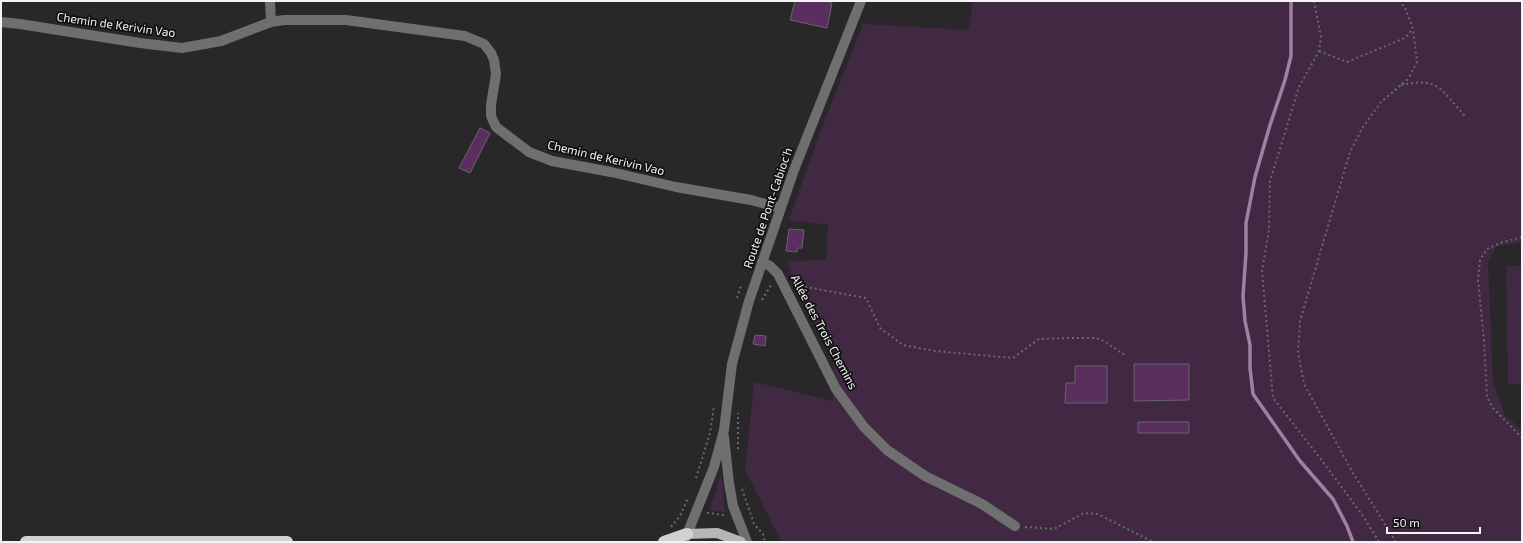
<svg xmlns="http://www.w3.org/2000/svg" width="1523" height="543" font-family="'Exo 2',sans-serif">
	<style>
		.green { fill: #412944 }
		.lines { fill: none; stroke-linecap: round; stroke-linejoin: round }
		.stream { stroke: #a080a4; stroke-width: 3.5 }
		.building { fill: #5a2f5f; stroke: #676567 }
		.path { stroke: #6b6a6b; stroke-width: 2; stroke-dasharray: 2 3; stroke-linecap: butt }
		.minor { stroke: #6e6f6e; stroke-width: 10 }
		.major { stroke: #b4b7b5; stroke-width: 10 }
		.highway { stroke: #cfd3d1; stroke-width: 12 }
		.labels { text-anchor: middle; stroke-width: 3.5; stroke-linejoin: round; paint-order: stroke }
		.street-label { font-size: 12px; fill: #f5f4f5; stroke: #111011 }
	</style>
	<rect width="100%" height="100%" fill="#292729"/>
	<path class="green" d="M973,1h549v241l-26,5 -8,15 5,121 12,32 17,15v112h-739l-3,-3 -35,-69 9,-88 79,19v-44l-36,-66 -10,-30 39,-1 2,-35 -39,-5 33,-93 41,-103 106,6z
		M1506,266h16v118h-14z
		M722,475l3,37 -15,-2 10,-32z"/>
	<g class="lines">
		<path class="stream" d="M1291,1v55l-6,24 -15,45 -15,52 -9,46v30l-3,43 2,25 5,24v23l3,26 47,67 33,38 14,27 6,16"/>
	</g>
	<path class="building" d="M795,1h30l7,2 -5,25 -37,-8z
		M480,128l10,5 -20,40 -11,-5z
		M789,229l15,1 -2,18h-4l-1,4 -11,-1z
		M755,335l11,1 -1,10 -12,-2z
		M1134,364h55v36l-55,1z
		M1075,366h32v37h-42l1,-20h9z
		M1138,422h51v11h-51z"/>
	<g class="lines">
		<path class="path" d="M1314,1l7,36 -2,14 -20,36 -29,94 -1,49 -7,41 11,127 50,64 40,54 16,26
			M1319,51l28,11 58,-24 8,-9
			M1401,85c40,-9 41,7 65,32
			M1522,237l-22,6 -13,6 -7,11 -2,20 6,60 3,57 6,11 29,30
			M795,285l71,13 14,30 23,17 32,6 78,7 26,-19 32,-1h25l8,3 22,15
			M737,298l4,-12
			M762,300l9,-15
			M738,449v-36
			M696,478l14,-45 4,-27
			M742,489l12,35 9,10 2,8
			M707,513l17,2
			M671,527l9,-11 8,-18
			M1025,527l29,2 30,-16 14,1 55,28
			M1396,542l-43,-69 -49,-89 -6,-32 2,-31 50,-169 13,-25 18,-25 27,-23 9,-17 -4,-33 -7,-19 -6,-9"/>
		<path class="minor" d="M270,1l1,21
			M1,22l19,2 120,19 42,5 39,-7 50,-19 13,-2h62l119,16 19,8 7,9 3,7 2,14 -5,31v11l5,11 33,25 23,9 59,11 65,15 75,13 29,8
			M762,262l8,4 8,8 58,115 28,38 23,23 38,26 57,28 33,22
			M724,437l5,46 4,23 14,36
			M684,542l30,-75 10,-37 8,-66 17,-63 45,-131 67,-169"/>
		<path class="major" d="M687,534l30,-1 24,9"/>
		<path class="highway" d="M26,542h261
			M664,542l23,-8"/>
	</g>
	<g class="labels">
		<g class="street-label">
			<text transform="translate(116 25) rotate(8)" y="4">Chemin de Kerivin Vao</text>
			<text transform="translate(606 158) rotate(13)" y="4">Chemin de Kerivin Vao</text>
			<text transform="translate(768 208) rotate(-71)" y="4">Route de Pont-Cabioc'h</text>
			<text transform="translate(824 332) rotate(62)" y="4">Allée des Trois Chemins</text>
		</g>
	</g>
	<rect width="1523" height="543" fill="none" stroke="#f5f4f5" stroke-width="4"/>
	<path d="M1387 527v6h93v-6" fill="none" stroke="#f5f4f5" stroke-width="2"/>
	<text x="1393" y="527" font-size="12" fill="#f5f4f5" stroke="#111011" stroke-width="3" paint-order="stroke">50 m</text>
</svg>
